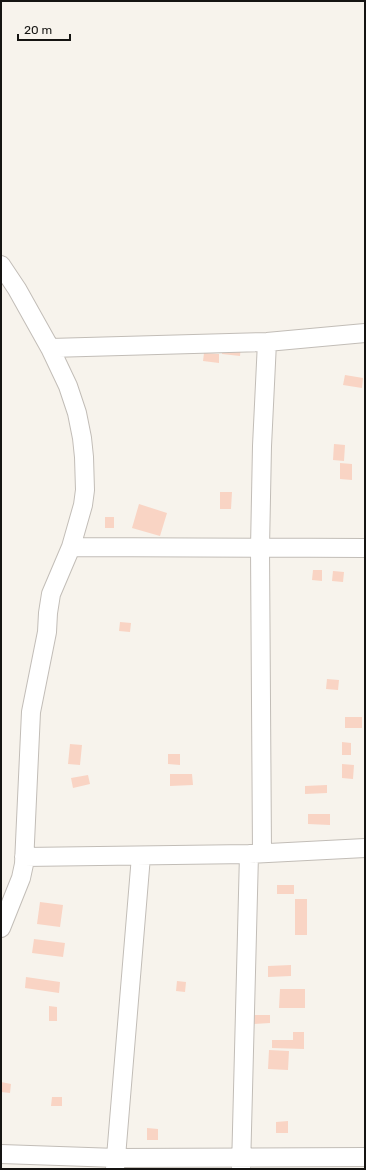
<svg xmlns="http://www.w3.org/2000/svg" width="366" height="1170" font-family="Rubik,sans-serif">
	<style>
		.building { fill: #f9d4c4 }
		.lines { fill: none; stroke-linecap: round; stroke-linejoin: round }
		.minor-casing { stroke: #c2bdb7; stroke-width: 20 }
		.minor { stroke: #fff; stroke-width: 18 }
	</style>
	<rect width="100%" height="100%" fill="#f7f3ec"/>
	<path class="building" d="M223,343l18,2 -1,11 -18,-2z
		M204,353l15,1v9l-16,-2z
		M345,375l18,3 -1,10 -19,-3z
		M334,444l11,1 -1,16 -11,-1z
		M340,463l12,1v16l-12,-1z
		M220,492h12l-1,17h-11z
		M139,504l28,9 -7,23 -28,-8z
		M105,517h9v11h-9z
		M313,570h9v11l-10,-1z
		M333,571l11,1 -1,10 -11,-1z
		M120,622l11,1 -1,9 -11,-1z
		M327,679l12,1 -1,10 -12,-1z
		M345,717h17v11h-17z
		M342,742l9,1v12h-9z
		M70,744l12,1 -2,20 -12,-1z
		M168,754h12v11l-12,-1z
		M342,764l12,1 -1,14 -11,-1z
		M170,774h22l1,11 -23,1z
		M88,775l2,9 -17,4 -2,-10z
		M327,785v8l-22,1v-8z
		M308,814h22v11l-22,-1z
		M277,885h17v9h-17z
		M295,899h12v36h-12z
		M40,902l23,3 -3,22 -23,-3z
		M34,939l31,4 -2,14 -31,-4z
		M291,965v11l-23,1v-11z
		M26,977l34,5 -1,11 -34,-5z
		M177,981l9,1 -1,10 -9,-1z
		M280,989h25v19h-26z
		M49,1006l8,1v14h-8z
		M253,1015h17v8l-17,1z
		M293,1032h11v17l-32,-1v-8h21z
		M269,1050l20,1 -1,19 -20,-1z
		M1,1082l10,2 -1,9 -9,-1z
		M52,1097h10v9h-11z
		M288,1121v12h-12v-11z
		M147,1128l11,1v11h-11z"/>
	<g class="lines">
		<defs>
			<path id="minor" d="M1,265l16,24 33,59 18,38 9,27 5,25 2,19 1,33 -2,15 -12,42 -20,47 -3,19 -1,19 -16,80 -7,152 -3,14 -20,50
				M50,348l217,-6 98,-9
				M71,547l294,1
				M262,853l-2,-305 2,-102 5,-104
				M24,857l225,-3 116,-6
				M1,1154l116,4 248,-1
				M115,1169l26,-313
				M241,1169l8,-315"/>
		</defs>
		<use href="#minor" class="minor-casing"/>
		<use href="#minor" class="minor"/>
	</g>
	<rect width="366" height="1170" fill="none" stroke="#151412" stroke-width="4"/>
	<path d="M18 34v6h52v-6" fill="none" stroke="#151412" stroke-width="2"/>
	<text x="24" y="34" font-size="12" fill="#151412" stroke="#f7f3ec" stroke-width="3" paint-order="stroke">20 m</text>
</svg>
